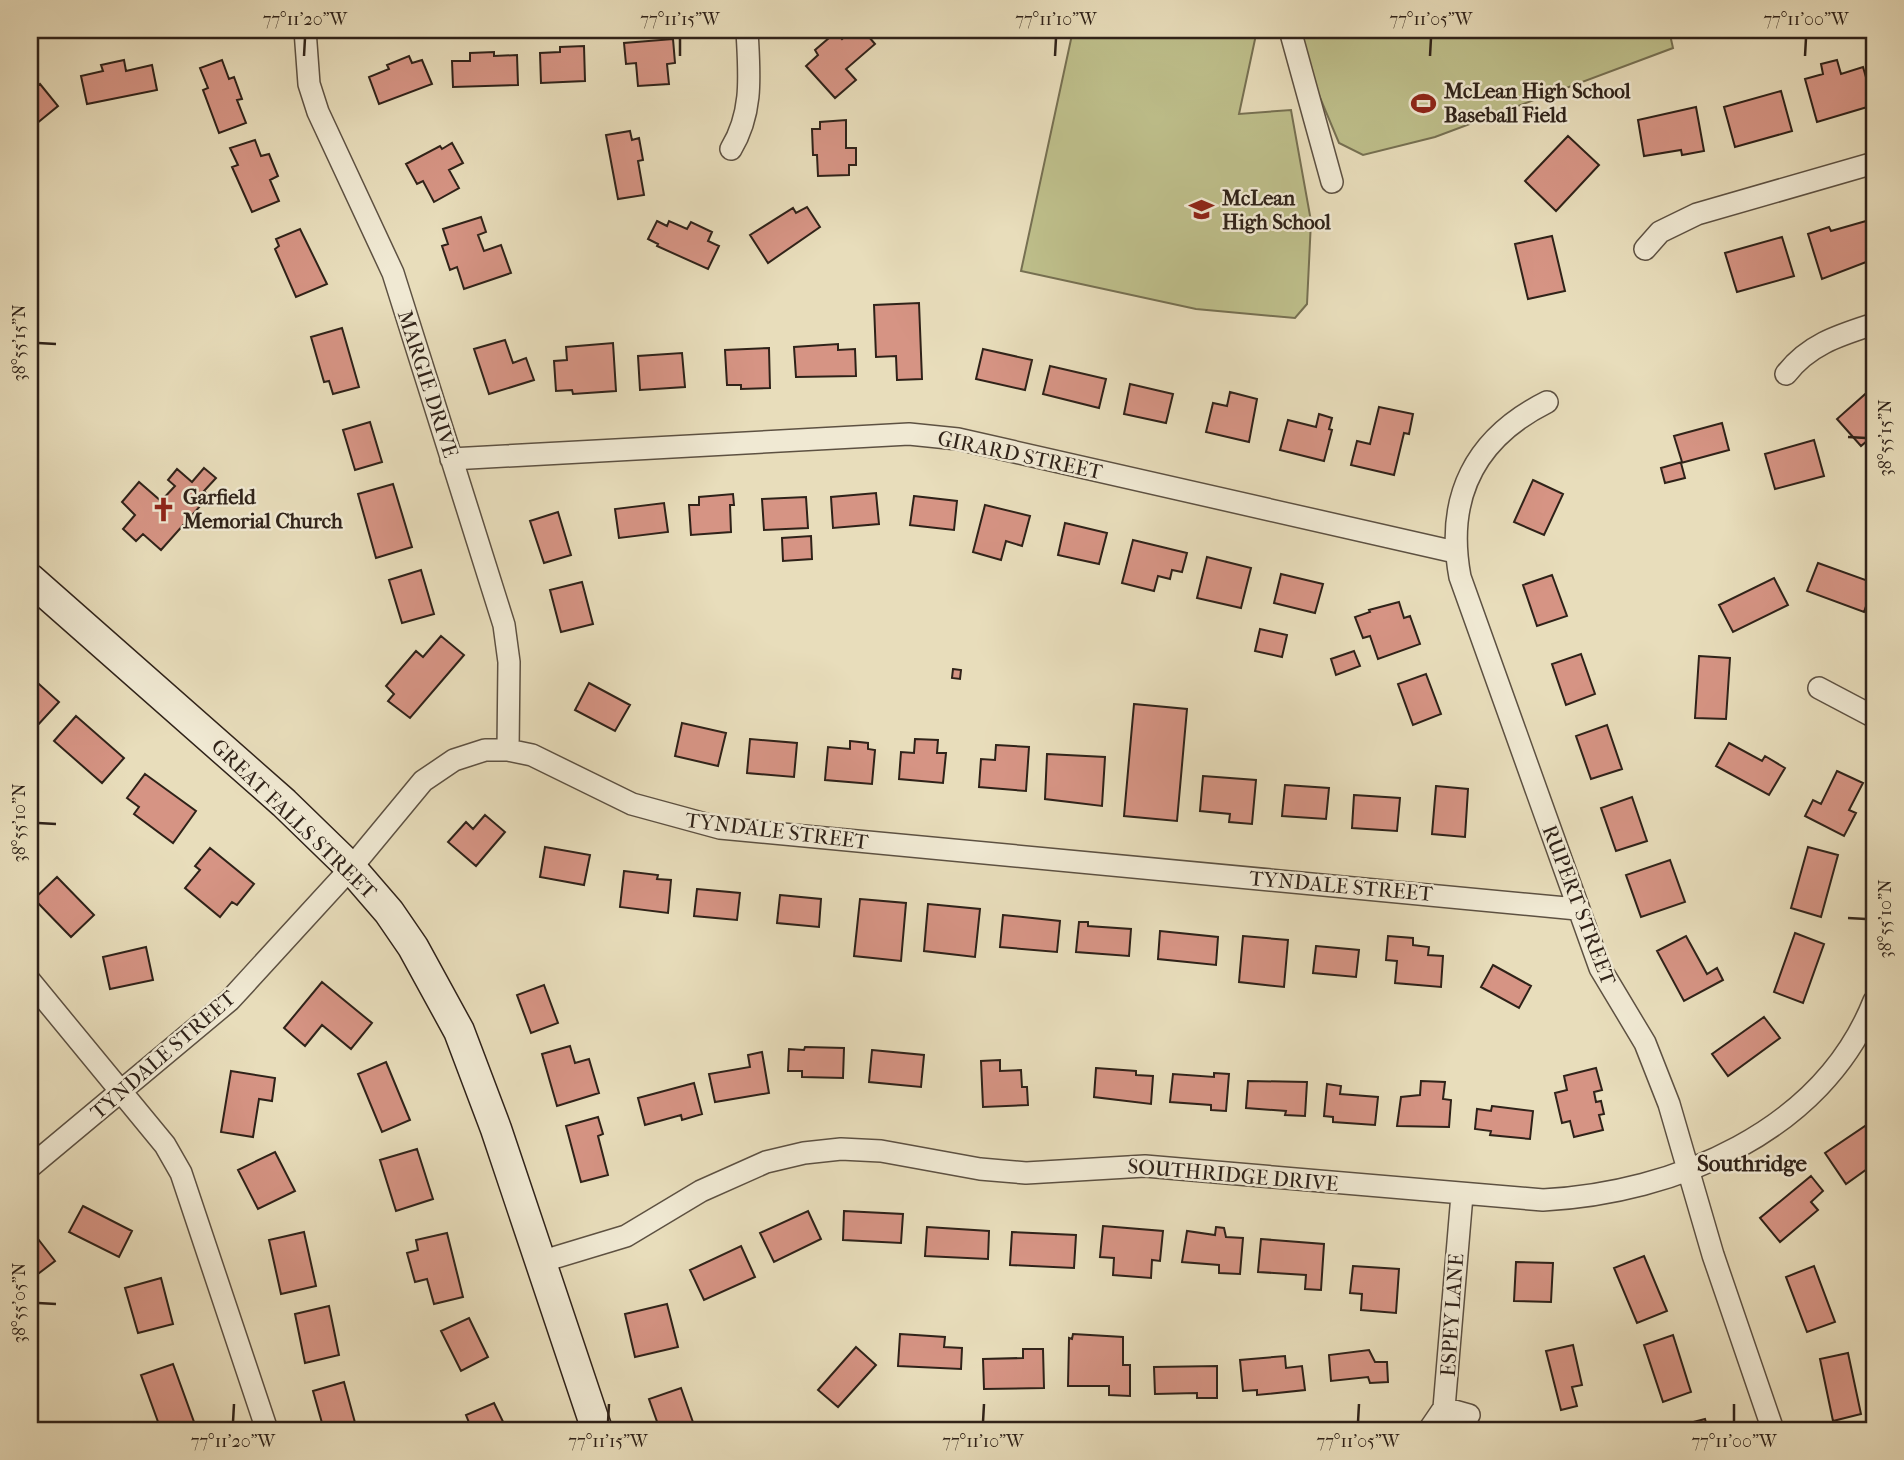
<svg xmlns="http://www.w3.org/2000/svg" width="1904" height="1460" font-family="'IM FELL French Canon',serif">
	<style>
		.green { fill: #bebf8b; stroke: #767052; stroke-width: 2 }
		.building { fill: #d69484; stroke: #2f2219; stroke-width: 2 }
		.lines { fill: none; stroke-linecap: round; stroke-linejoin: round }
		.minor-casing { stroke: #5d5142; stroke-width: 24 }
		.secondary-casing { stroke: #2f2219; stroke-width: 33 }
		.minor { stroke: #f0e9d3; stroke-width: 21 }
		.secondary { stroke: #f0e9d3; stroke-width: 30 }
		.ticks { fill: none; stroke: #2f2219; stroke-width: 2.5 }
		.labels { text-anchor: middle; stroke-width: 5; stroke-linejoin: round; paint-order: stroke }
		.poi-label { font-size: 21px; font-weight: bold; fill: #2f2219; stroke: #f0e9d3; text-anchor: start }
		.street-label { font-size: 21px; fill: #2f2219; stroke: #f0e9d3 }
		.neighbourhood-label { font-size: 23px; font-weight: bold; fill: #2f2219; stroke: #f0e9d3 }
		.neatline { fill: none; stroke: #2f2219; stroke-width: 2.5 }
		.ticks-label { font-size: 18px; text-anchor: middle; fill: #2f2219 }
	</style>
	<rect width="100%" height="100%" fill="#e8ddbb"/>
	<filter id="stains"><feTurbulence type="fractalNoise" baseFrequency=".00286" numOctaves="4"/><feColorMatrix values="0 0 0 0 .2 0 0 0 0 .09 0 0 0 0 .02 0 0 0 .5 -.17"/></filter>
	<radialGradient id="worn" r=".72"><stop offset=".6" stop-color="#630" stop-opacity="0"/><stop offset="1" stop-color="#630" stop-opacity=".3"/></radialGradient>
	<path class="green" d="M1073,30h184l-18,84 52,-4 20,111 -4,83 -12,14 -99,-9 -175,-38z
		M1299,30h370l4,18 -238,89 -72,18 -24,-12 -31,-74z"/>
	<path class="building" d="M852,30h11l12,14 -29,25 10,11 -21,18 -29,-32 12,-11 -3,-5 21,-18 6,7z
		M673,39l2,24 -8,1 2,20 -31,2 -2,-23 -10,1 -2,-21z
		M584,46l1,35 -44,2 -1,-30 20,-1v-5z
		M494,52v4l23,-1 1,30 -65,2 -1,-26h18v-8z
		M409,56l3,7 10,-3 10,24 -53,20 -10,-27 20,-8 -2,-4z
		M124,60l2,11 26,-6 5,25 -70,14 -6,-28 22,-5 -2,-6z
		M222,60l7,19 5,-2 8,22 -5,1 9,23 -27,10 -16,-43 5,-2 -8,-20z
		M1837,60l4,14 22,-7 11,38 -57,17 -12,-43 18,-5 -2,-10z
		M40,84l18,22 -28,23v-37z
		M1781,91l11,40 -57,16 -11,-40z
		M1696,107l8,44 -22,4 -1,-5 -37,6 -6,-36z
		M846,120v28h10v17h-7v10l-31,1 -1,-21h-4l-1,-26h8v-7z
		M630,131l2,9 7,-2 4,22 -5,1 6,34 -26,4 -12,-64z
		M1568,136l31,29 -43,46 -31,-30z
		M255,140l6,16 8,-2 9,22 -8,4 9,21 -27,11 -20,-45 6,-2 -8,-17z
		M452,143l11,20 -14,7 10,18 -25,14 -11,-21 -6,3 -11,-20 34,-18 2,3z
		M807,207l13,20 -52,36 -18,-28 43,-27 3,5z
		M481,217l5,15 -8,3 6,16 17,-6 10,28 -47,16 -7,-22 -7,3 -8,-24 6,-2 -5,-15z
		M657,221l10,5 2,-5 18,8 4,-7 21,10 -4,9 11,5 -11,23 -51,-23 1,-2 -10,-5z
		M1866,221l8,25v13l-52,20 -14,-45 21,-7 2,4z
		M300,229l27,55 -31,13 -21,-48 4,-3 -3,-7z
		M1552,236l13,55 -37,8 -13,-55z
		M1782,237l12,39 -57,16 -12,-39z
		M919,303l3,76 -25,1 -1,-24 -20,1 -2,-52z
		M342,328l17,59 -26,7 -4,-13 -5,1 -13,-45z
		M505,340l8,23 13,-5 8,22 -45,14 -15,-45z
		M613,343l3,48 -43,3 -1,-4 -16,1 -2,-30 13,-1 -1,-13z
		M838,344v6l17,-1 1,27 -60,1 -2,-30z
		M769,348l1,40 -29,1v-4h-14l-2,-35z
		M983,349l49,11 -7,30 -49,-11z
		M682,353l3,34 -45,3 -2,-34z
		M1050,366l56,13 -7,29 -56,-14z
		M1130,384l43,10 -7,29 -42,-9z
		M1872,388l2,47 -13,11 -24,-27z
		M1230,392l27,7 -8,43 -43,-10 7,-29 14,3z
		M1379,407l34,7 -4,20 -5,-1 -10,42 -43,-10 6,-24 13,3z
		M1319,414l13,4 -3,11 3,1 -8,31 -44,-11 8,-30 28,7z
		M370,422l12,40 -27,8 -12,-40z
		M1722,423l7,27 -48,13 4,15 -20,5 -4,-15 21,-6 -8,-26z
		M1814,440l10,36 -49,13 -10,-35z
		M204,468l12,10 -12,13 5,5 -48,54 -18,-16 -7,7 -13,-12 12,-14 -13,-13 17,-20 22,19 14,-15 -7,-6 9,-11 15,13z
		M1533,480l30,14 -19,41 -30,-13z
		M393,484l19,63 -36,11 -18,-64z
		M876,493l3,31 -46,4 -2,-31z
		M733,494l1,11h-4l1,27 -40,3 -2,-30h10v-8z
		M914,496l43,5 -3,29 -44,-5z
		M806,497l2,31 -44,2 -2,-31z
		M664,503l4,29 -49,6 -4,-29z
		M985,505l45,11 -8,30 -16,-5 -5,19 -28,-8z
		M558,512l13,43 -27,8 -14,-42z
		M1065,523l42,10 -8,31 -41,-9z
		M811,536l1,23 -29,2 -1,-23z
		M1133,540l54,13 -5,19 -10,-2 -2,9 -12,-3 -4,15 -32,-8z
		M1207,557l44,11 -10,40 -44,-10z
		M1818,563l56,20 -10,29 -57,-21z
		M421,570l13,44 -32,9 -13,-43z
		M1281,574l42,10 -8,29 -41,-10z
		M1552,575l15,41 -30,10 -14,-41z
		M1774,578l14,27 -55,27 -14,-27z
		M582,582l11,42 -32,8 -11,-42z
		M1399,602l5,16 6,-2 10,28 -42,15 -8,-23 -7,2 -8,-21 15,-5 -1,-2z
		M1260,629l27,6 -5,22 -27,-6z
		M441,636l23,19 -54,63 -22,-17 6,-7 -8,-8 30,-35 7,6z
		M1354,651l6,15 -24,9 -5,-16z
		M1581,654l14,40 -29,11 -14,-41z
		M1699,656l31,2 -4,61 -31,-1z
		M953,669l8,1 -1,9 -8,-1z
		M1426,674l15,40 -28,11 -15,-41z
		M30,676l29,26 -23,25 -6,-6z
		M589,683l41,22 -15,26 -40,-21z
		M1134,704l53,5 -10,112 -53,-5z
		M76,716l48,42 -22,25 -48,-42z
		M682,723l44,10 -8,33 -43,-10z
		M1607,725l15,44 -31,10 -15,-43z
		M750,739l47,4 -3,34 -47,-4z
		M915,739l23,1 -1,13h9l-3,30 -44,-4 2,-27 13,1z
		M850,741l18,2v6l7,1 -3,34 -47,-4 3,-33 22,2z
		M1729,743l33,18 3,-5 20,12 -16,27 -53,-29z
		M996,745l33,2 -3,44 -47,-4 2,-28 14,1z
		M1047,754l58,3 -3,49 -57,-7z
		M1837,771l26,12 -14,27 7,3 -12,23 -39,-20 8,-16 8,4z
		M145,774l51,37 -23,32 -39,-29 5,-7 -12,-9z
		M1203,776l53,4 -4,44 -23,-2 1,-8 -30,-3z
		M1285,785l44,3 -3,31 -44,-3z
		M1436,786l32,3 -3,48 -33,-3z
		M1354,795l46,3 -3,33 -45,-3z
		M1632,797l15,44 -31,10 -15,-43z
		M485,815l20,17 -29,34 -28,-24 18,-20 7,7z
		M545,847l45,8 -6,30 -44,-8z
		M1808,847l30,8 -17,62 -30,-9z
		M210,848l44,36 -17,21 -5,-3 -12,15 -35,-29 15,-18 -5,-4z
		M1670,860l15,42 -44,15 -15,-42z
		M624,871l34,4 -1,4 14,1 -3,33 -48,-6z
		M57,877l37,38 -23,22 -37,-38z
		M697,889l43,4 -3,27 -43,-4z
		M780,895l41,4 -2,28 -42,-4z
		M860,899l46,4 -5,58 -47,-5z
		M928,904l52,5 -5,48 -51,-6z
		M1003,915l57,6 -3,31 -57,-5z
		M1079,922h9v4l43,3 -2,27 -53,-4z
		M1160,931l58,6 -2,28 -58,-6z
		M1795,933l29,11 -21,59 -29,-11z
		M1243,936l45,4 -4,47 -45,-5z
		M1388,936l25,2v7l16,2 -1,8 15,1 -2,31 -46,-4 2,-22 -11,-1z
		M1686,936l21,38 10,-6 6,12 -39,21 -27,-50z
		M1316,946l43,4 -3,27 -43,-4z
		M146,947l7,33 -43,9 -7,-32z
		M1493,965l38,21 -12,22 -38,-21z
		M322,982l50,41 -21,26 -29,-24 -17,21 -21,-18z
		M544,985l14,38 -27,10 -14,-38z
		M1764,1017l16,21 -52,38 -16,-22z
		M570,1046l5,17 14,-4 10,34 -42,13 -15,-52z
		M805,1047l39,1 -1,30 -41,-1v-6h-14l1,-22 15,1z
		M872,1050l52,5 -3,32 -52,-5z
		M762,1052l7,41 -54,9 -6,-28 41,-7 -2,-12z
		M1000,1060v11l21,-1 1,17h5l1,18 -45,2 -2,-46z
		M386,1062l24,58 -28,12 -24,-58z
		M1096,1068l40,3v4l17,1 -2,28 -57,-7z
		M1596,1068l6,22 -8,2 2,10 5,-1 3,13 -5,1 4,15 -29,7 -4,-16 -8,2 -7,-30 12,-3 -3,-14z
		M231,1071l44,7 -3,23 -13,-2 -6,38 -32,-5z
		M1214,1073l15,1 -3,37 -15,-1v-5l-41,-3 3,-28 41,3z
		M1248,1081l59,1 -2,34 -20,-1 1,-4 -40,-3z
		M1421,1081l24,1 -2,17 8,1 -2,27 -52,-1 4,-29 19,-2z
		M694,1083l8,31 -20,6 -1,-5 -36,10 -7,-27z
		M1327,1084l14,2 -1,8 38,3 -3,28 -42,-3v-5l-9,-1z
		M1492,1106l41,5 -3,28 -40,-4 1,-4 -16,-2 2,-20 14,2z
		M598,1117l5,17 -5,2 10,39 -27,7 -15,-56z
		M1874,1120v44l-28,20 -21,-31z
		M417,1149l16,50 -37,12 -16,-51z
		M275,1152l20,39 -37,18 -20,-39z
		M1811,1176l12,15 -12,11 7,8 -38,32 -20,-24z
		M83,1206l49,25 -13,26 -50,-25z
		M808,1211l13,28 -47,23 -14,-29z
		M844,1211l59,3 -2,29 -58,-3z
		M1103,1226l60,5 -3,30 -8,-1 -1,18 -38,-3 1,-17 -14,-1z
		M927,1227l62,4 -1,28 -63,-3z
		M1216,1227l8,1 2,9 17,1 -3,36 -21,-1v-8l-37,-3 5,-31 28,4z
		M304,1232l12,54 -35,8 -12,-54z
		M1012,1232l64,3 -2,33 -64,-3z
		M447,1233l16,64 -29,7 -7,-25 -12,3 -8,-29 11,-3 -2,-10z
		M35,1235l20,26 -25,19v-41z
		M1261,1239l63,5 -3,46 -16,-1 1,-14 -48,-3z
		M741,1246l14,31 -51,23 -14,-30z
		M1644,1256l23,55 -30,12 -23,-55z
		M1516,1262l37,1 -2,39 -37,-1z
		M1353,1266l46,3 -3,44 -35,-3 1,-16 -12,-1z
		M1814,1266l21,56 -28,10 -21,-55z
		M161,1278l12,46 -35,9 -13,-45z
		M667,1304l11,43 -43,10 -10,-43z
		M329,1306l10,49 -34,8 -10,-49z
		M469,1318l19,39 -27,14 -20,-40z
		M900,1334l45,3 -1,10 18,1 -1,21 -63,-3z
		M1073,1334l50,3v28h7v31l-21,-1v-9h-41l1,-48 3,1z
		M1673,1335l18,57 -28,10 -19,-57z
		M1573,1345l9,40 -10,2 5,19 -16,4 -15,-59z
		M856,1347l20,18 -38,42 -20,-17z
		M1023,1349h20l1,39 -60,1 -1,-30 40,-1z
		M1369,1350l6,12h12l1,20 -18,1 -2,-6 -37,4 -2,-26z
		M1848,1353l13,61 -28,7 -13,-62z
		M1285,1356l1,12 16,-2 3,24 -48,5v-5l-14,1 -3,-31z
		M173,1364l21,58 -23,8h-10l-20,-55z
		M1217,1366v32h-20v-5l-42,1 -1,-27z
		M344,1382l13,48h-33l-11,-39z
		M681,1388l13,37 -15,5h-19l-11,-31z
		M494,1403l13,27h-35l-6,-15z
		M1705,1419l3,11h-33l-1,-3z"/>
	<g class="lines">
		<defs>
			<path id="minor" d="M305,30l4,54 9,28 75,161 111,352 5,37 -1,88
				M1290,30l42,152
				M731,149c23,-38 18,-77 16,-119
				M1645,249l15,-17 37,-18 177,-51
				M1786,374c23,-30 54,-39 88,-50
				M1547,402c-72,36 -102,95 -87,175l140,391 45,75 24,61 44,151 60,175
				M451,459l458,-25 49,5 497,113
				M1819,688l55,29
				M30,981l135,164 16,28 86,257
				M30,1167l200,-167 121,-132 72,-87 31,-21 31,-10h23l24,5 100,49 88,24 857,81
				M540,1262l86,-26 75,-45 65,-29 38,-9 37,-4 40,2 99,18 46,4 119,-7 398,34c132,-7 279,-68 331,-199
				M1444,1408l25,7
				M1429,1430l15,-22 18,-213"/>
			<path id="secondary" d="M30,579l254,224 67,65 38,44 24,35 46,84 37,98 101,301"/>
		</defs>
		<use href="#minor" class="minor-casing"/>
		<use href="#secondary" class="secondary-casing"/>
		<use href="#minor" class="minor"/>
		<use href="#secondary" class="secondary"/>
	</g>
	<path class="ticks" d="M304,56l1,-18M680,56v-18M1055,56l1,-18M1430,56l1,-18M1805,56l1,-18M38,343l18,1M1848,437l18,1M38,823l18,1M1848,918l18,1M38,1303l18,1M233,1422l1,-18M608,1422l1,-18M983,1422l1,-18M1358,1422l1,-18M1734,1422v-18"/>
	<defs>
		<symbol id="stadium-bare" viewBox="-9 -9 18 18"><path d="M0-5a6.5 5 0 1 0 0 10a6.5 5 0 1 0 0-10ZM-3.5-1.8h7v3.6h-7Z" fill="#8f2418" stroke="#f0e9d3" stroke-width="2.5" paint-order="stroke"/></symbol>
		<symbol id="school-bare" viewBox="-9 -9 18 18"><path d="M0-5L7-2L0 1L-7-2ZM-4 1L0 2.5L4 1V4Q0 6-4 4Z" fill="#8f2418" stroke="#f0e9d3" stroke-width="2.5" paint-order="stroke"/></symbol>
		<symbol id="church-bare" viewBox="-9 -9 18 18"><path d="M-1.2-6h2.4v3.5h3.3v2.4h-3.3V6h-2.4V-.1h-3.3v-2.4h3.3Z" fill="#8f2418" stroke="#f0e9d3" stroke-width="2.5" paint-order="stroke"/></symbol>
	</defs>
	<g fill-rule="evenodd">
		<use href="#stadium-bare" x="1406" y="86" width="35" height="35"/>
		<use href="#school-bare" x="1184" y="192" width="35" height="35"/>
		<use href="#church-bare" x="146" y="492" width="35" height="35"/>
	</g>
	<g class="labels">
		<g class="poi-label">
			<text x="1444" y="98">McLean High School<tspan x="1444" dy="24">Baseball Field</tspan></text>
			<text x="1222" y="205">McLean<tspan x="1222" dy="24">High School</tspan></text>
			<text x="183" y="504">Garfield<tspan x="183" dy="24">Memorial Church</tspan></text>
		</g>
		<g class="street-label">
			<text transform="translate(428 384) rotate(72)" y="7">MARGIE DRIVE</text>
			<text transform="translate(1020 455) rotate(12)" y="7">GIRARD STREET</text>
			<text transform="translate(294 819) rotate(44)" y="7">GREAT FALLS STREET</text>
			<text transform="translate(777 831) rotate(7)" y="7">TYNDALE STREET</text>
			<text transform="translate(1341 886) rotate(5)" y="7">TYNDALE STREET</text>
			<text transform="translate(1579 905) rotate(69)" y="7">RUPERT STREET</text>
			<text transform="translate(163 1055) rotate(-41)" y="7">TYNDALE STREET</text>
			<text transform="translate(1233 1175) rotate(5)" y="7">SOUTHRIDGE DRIVE</text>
			<text transform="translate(1452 1315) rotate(-86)" y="7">ESPEY LANE</text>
		</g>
		<g class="neighbourhood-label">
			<text x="1752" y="1171">Southridge</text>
		</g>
	</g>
	<rect width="1904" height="1460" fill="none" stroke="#e8ddbb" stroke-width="77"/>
	<rect x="38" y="38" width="1828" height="1384" class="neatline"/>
	<g class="ticks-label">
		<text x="305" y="25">77°11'20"W</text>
		<text x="680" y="25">77°11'15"W</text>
		<text x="1056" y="25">77°11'10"W</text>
		<text x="1431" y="25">77°11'05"W</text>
		<text x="1806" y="25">77°11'00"W</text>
		<text transform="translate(19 343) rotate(-90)" y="6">38°55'15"N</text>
		<text transform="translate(1885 438) rotate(-90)" y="6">38°55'15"N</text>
		<text transform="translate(19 823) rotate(-90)" y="6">38°55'10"N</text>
		<text transform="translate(1885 919) rotate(-90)" y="6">38°55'10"N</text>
		<text transform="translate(19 1303) rotate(-90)" y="6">38°55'05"N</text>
		<text x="233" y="1447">77°11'20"W</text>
		<text x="608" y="1447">77°11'15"W</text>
		<text x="983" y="1447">77°11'10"W</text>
		<text x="1358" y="1447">77°11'05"W</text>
		<text x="1734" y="1447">77°11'00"W</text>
	</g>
	<rect width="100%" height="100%" filter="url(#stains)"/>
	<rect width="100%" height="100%" fill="url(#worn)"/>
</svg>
